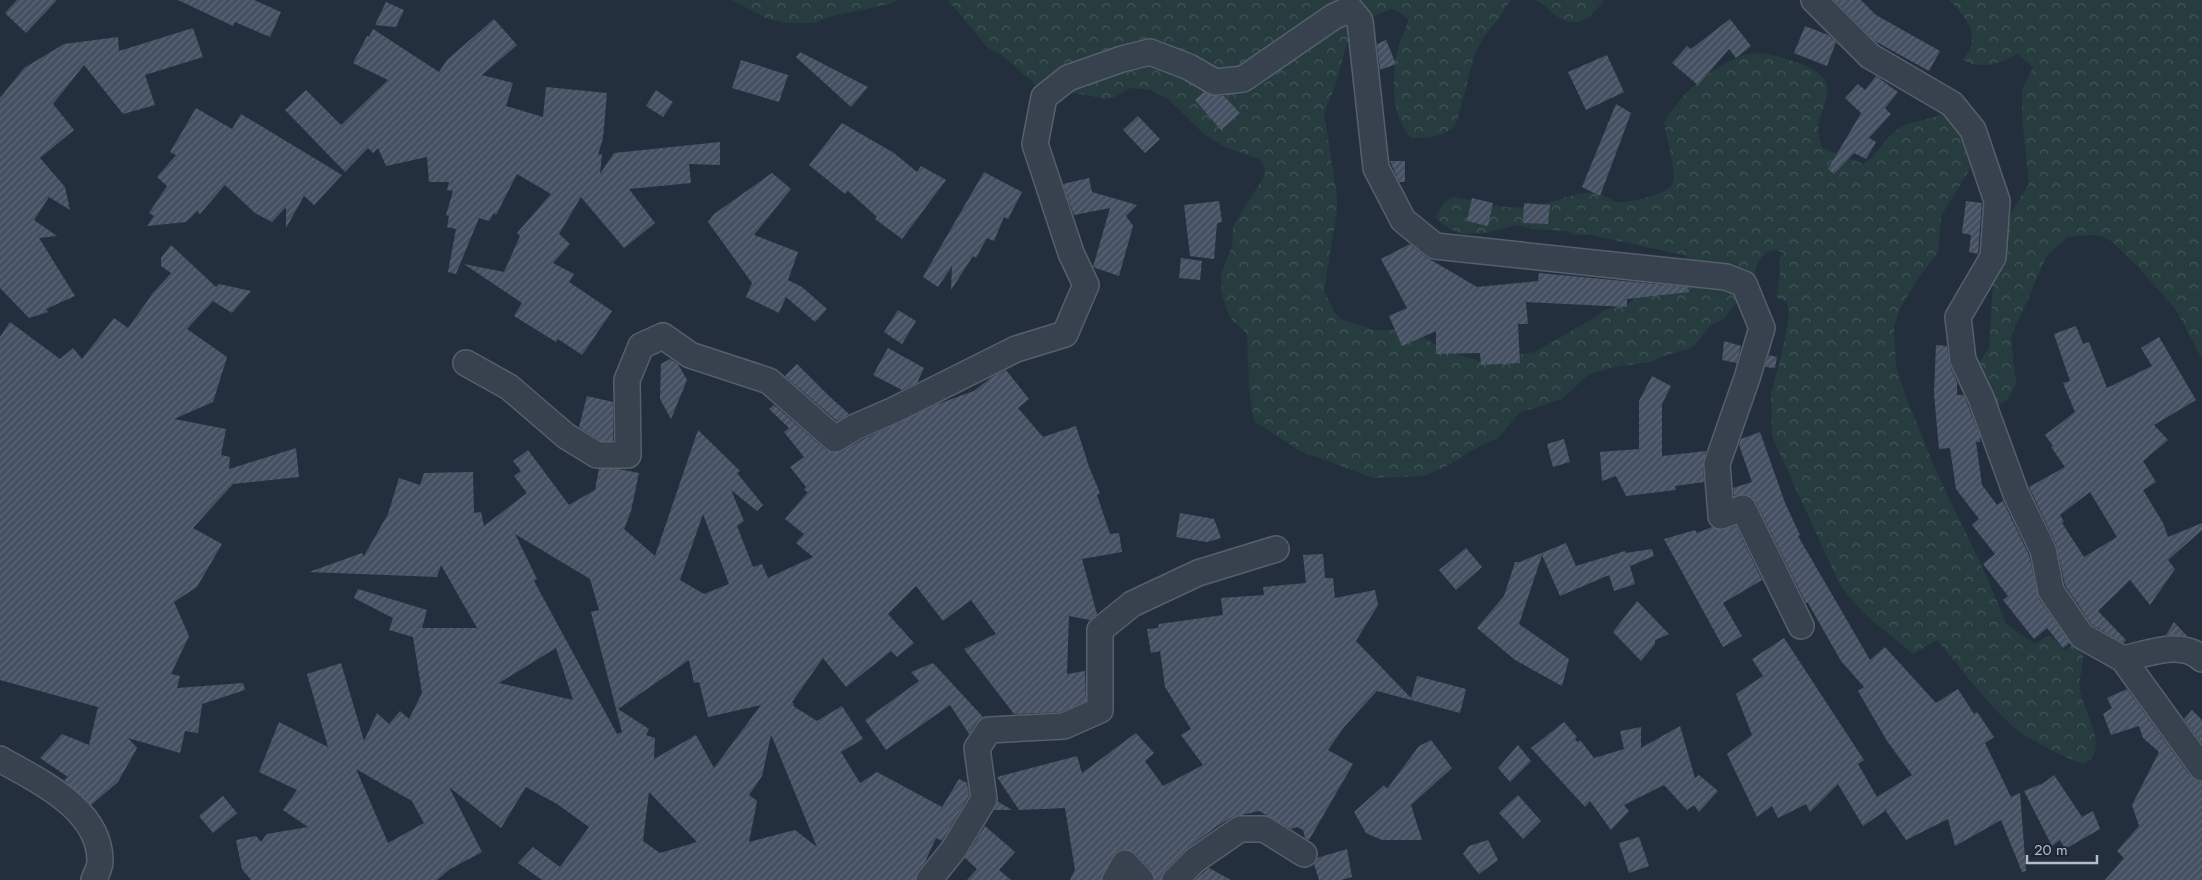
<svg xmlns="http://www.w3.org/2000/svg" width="2202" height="880" font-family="Jost,sans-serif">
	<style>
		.forest { fill: url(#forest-crowns) }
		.building { fill: url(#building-hatch); fill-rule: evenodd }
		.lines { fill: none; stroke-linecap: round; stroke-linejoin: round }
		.minor-casing { stroke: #565f6c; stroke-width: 28 }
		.minor { stroke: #38414e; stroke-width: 25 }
	</style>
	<defs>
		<pattern id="forest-crowns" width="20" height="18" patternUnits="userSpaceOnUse" patternTransform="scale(1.25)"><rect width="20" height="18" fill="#263c3f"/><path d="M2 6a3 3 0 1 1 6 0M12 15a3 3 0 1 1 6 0" fill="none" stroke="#435659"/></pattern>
		<pattern id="building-hatch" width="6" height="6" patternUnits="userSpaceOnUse" patternTransform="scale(1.25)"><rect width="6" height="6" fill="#455162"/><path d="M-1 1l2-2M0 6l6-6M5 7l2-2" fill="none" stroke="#5d6877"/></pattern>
	</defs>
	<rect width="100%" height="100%" fill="#242f3e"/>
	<path class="forest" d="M732,0h166l-8,4 -66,14 -8,5h-32l-18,-5z
		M948,0h563c-5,6 -8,13 -13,19 -10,12 -19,23 -24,38 -4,12 -15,65 -20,70 -11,10 -29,11 -43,11 -21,-24 -20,-64 -12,-94 3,-10 8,-13 9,-25l-8,-7 -9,-3 -22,9 -14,11 -8,14 -12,44 -11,25 13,84v16l-13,78 11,23 6,6 33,11h29l18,5 20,14 38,12 56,-9 62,-36 8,-6 24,-7 22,-16 25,-12 11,-11v-8l-95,-21h-17l-9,-4 -32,-2 -17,-4 -32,8 -21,1 -10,-3 -10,-6 -9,-8 10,-16 8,-4c25,4 51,13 76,10 22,-2 43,-16 67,-14 7,1 14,7 21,9 12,1 51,-7 56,-19 4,-12 -7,-46 -9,-60 15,-27 38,-48 66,-62 6,-2 12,-6 18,-7 15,-2 27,1 41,6 10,3 27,9 34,18 11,13 -2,31 -4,44 -2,9 0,17 3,26l42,16c13,-9 20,-25 33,-34 15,-11 32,-9 47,-17l32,37 -5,17 -30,49 -3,37 -17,21 -22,36 -5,17 2,38 6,22 34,84 51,106 19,47 29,20 14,-9 16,15 14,-10c2,5 4,10 4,15 1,12 -5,23 -3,35 2,20 33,61 3,74 -20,-7 -58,-26 -73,-40 -25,-23 -51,-58 -73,-84l-24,14c-27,-23 -57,-43 -75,-73l-66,-145 -1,-42 11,-41 7,-38 -2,-13 -11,-5 4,-23 -1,-15 5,-6 -9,-3 -9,2 -9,12 -4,16 -28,38 -15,8 -16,20 -8,4 -26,7 -8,5 -32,4 -31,8 -27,25 -43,14 -21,25 -24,11 -23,15 -27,12 -51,2 -73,-27 -46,-30 -5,-30 -2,-58 -14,-12 -5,-8 -6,-18 -1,-20 11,-29 1,-20 32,-51 -1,-9 -5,-7 -34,-12 -20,-12 -37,-36 -18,-9 -20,-2 -15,9 -10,2 -29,-6 -8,1 -30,-7 -35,-31 -16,-9z
		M1535,0h69c-13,19 -28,31 -50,14 -7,-6 -11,-11 -19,-14z
		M1949,0h253v359l-26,-49 -36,-41 -29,-28 -10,-5 -10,-1 -23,2 -20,18 -4,7 -33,75 5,48 -8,14 -9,6 -7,-4 -14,-37 11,-16 7,-112 33,-52 -7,-66v-28l11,-23 -16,-13c-15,10 -38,16 -54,6 2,-4 7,-9 8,-14 5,-19 -10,-34 -22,-46z"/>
	<path class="building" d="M17,0h40l-31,33 -21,-20z
		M178,0h76l27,12 -11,25 -35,-15 -2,4z
		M1834,0h27l15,15 64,36 -11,20 -54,-30z
		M386,2l18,8 -8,17 -21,-2z
		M494,19l23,26 -35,30 31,8 -7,23 37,11 3,-30 61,6 -4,45 -5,17 4,-1 -2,20 14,-21 106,-11v23l-31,-1 2,19 -62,6 26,34 -31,25 -43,-51 -22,37 11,10 -17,19 21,11 -5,8 43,29 -30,44 -24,-16 -2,3 -42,-26 8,-13 -58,-39 40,8 16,-36 -3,-3 34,-39 -34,-20 -21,41 -2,-2 -5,8 -10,-3 -23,56 -8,-2 8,-43 -9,-2 2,-11 -3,-1 7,-24 -6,-1 2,-8h-20l-2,-25 -41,9 -8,-18 -5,5 -5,-5 -23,24 -60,-62 21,-20 35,35 47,-45 -35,-17 14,-27 2,1 4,-8 66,43 8,-12z
		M1730,19l21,27 -15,12 -7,-9 -31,36 -26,-22 15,-17 4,3z
		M1805,26l23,9 8,7 -9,24 -33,-13z
		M193,28l10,29 -58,18 10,30 -32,9 -39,-49 -31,39 21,26 -34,28 25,29 5,23 -21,-13 -15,23 23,16 -18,2 36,58 -29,13 2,3 -19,6 -29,-30v-190l24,-30 40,-24 54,-7 1,14z
		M1386,40l10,24 -16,6 -3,-26z
		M800,52l68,35 -17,20 -55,-50z
		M1607,55l17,37 -38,18 -18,-38z
		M741,60l47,15 -9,27 -47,-14z
		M1876,76l22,16 -13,16 6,6 -22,24 7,4 -10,17 -12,-6 -20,21 -6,-5 33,-56 -16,-15 13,-14 7,6z
		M656,90l17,12 -10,15 -17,-11z
		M1204,92l12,4h8l16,17 -19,17 -26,-30z
		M1616,104l15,9 -31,83 -18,-9z
		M196,108l36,21 9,-15 101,61 -28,30 -10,-9 -18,32v-21l-14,15 -17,-9 -30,-28 -25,29 -3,-3 -11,11 -39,4 7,-10 -5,-3 18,-27 -10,-9 19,-22 -6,-3z
		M1138,116l22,23 -15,14 -22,-23z
		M842,123l52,30 23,19 4,-6 25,14 -44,59 -27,-20 2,-2 -29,-26 -3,3 -36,-29z
		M1390,161h15v21h-6z
		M984,172l38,20 -14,27 -4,-2 -10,24 -7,-3 -11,20 -3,-2 -22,34 1,-24 -14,21 -15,-10z
		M772,173l19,16 -37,46 44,17 -10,28 14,7 25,22 -12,13 -29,-25 -7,16 -33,-16 6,-14 -44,-61 6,-8z
		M1089,178l3,14 45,13 -11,11 7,10 -14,50 -26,-9 17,-59 -36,7 -11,-31z
		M1472,198l21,5 -5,23 -21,-5z
		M1219,201l3,21 -5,1 -3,36 -24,-3 -6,-51z
		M1966,201l16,2 -4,51 -9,-2 2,-17 -9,-2z
		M1524,203l26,2 -2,19 -25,-1z
		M1410,244l16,13 51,30 61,-6 1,-8 149,14 1,5 -62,7v8l-101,-5 2,22h-10l2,39 -39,2 -1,-12 -44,1v-23l-34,15 -13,-30 18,-8 -26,-49z
		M171,245l45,42 3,-3 32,7 -19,22 -19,-12 -26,28 40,28 -14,45 -39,17 52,10 -5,26 9,2 -1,12 67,-21 3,29 -66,7 -40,44 29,16 -25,43 -23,15 15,34 -18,38 9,2 -3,12 66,-5 2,7 -43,14 -4,29 -13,-2 -5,22 -52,-15 9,10 -19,34 -27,23 -27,-25 4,-3 -28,-19 22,-24 27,11 9,-38 -98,-27v-343l10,-15 50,37 13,-11 9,11 32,-41 14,10 25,-35 18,-20 -10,-7v-8z
		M1181,258l21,3 -2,19 -21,-2z
		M898,310l18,11 -14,23 -18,-12z
		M2076,326l7,18 6,-2 18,46 45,-22 -11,-18 18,-11 37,63 -42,25 14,15 -25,21 13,21 -13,8 20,33 5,14 34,-14v7l-34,30 7,9 -25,36 -20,-25 -32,31 28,29 -3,3 -31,-18 -27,-40 -9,-41 -27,-57 36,-20 -14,-20 2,-1 -8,-11 30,-23 -12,-29 7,-2 -16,-47zM2090,492l27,45 -33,20 -22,-34 2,-1 -4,-7z
		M1724,341l17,5 -4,17 -15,-3z
		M1936,345l11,1 3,20 7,16v13h7l16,41v6h-4l6,43 15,20 6,-4 26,54 10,44 31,44 -7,5 -16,-20 -13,11 -31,-39 5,-4 -25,-32 12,-10 -23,-29 7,-6 -23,-30 -6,-41 -11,1 -5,-55z
		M888,348l36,20 -7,15 -15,7 -29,-15z
		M1769,355l8,2 -2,11 -10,-1z
		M670,359l8,5 9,16 -16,39 -11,-20 1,-35z
		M797,364l32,32 20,18 -12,7 -52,-45z
		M1006,370l23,29 -11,9 25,29 33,-11 13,41 11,26 -3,2 13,39 9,-1 3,19 -40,7 15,55 -7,6 -21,-4 -2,58 18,-3 1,30 -25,11 -47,2 -50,-65 32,-15 -25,-34 -28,21 -27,-35 -28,28 26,29 -17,14 -6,-6 -45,36 -23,-29 -31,44 2,2 -1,2 24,15 25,-15 21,33 -22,13 19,31 17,-11 65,35 17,-28 8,4 2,13 -27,45 -6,-3 -11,24 -7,9 -3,9h-373l-24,-17 15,-16 27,20 29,-40 -32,-23 -31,-17 -25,41 -52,-41 33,65 -32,17 -13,11h-186l-9,-11 -6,-29 20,-4 5,6 6,-8 41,-7 -25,-17 14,-20 -38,-18 20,-50 49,25 -21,-73 34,-11 23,78 13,-28 12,11 11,-13 9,8 13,-26 -9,-56 -24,-7 4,-12 -39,-20 4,-9 69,21 -5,18h55l-36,-63 -4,12 -128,-5 53,-19 2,3 24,-42 11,-36 21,7 4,-12 49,-1 1,41 7,-1 3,14 43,-33 -13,-17 7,-5 -8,-10 15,-11 41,55 26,-15 4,-21h19l21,4 -8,38 -7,18 31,27 43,-126 42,41 -3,2 26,32 -6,6 -26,-21 13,31 -7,5 16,41 9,-3 6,14 45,-21 -17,-14 8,-9 -19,-15 23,-27 -4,-2 2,-3 -16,-20 14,-10 -20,-25 5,-4 -20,-19 5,-4 52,45 8,3 8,-2 20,-11 73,-35 39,-14 18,-14zM703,514l26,70 -25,10 -24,-14zM515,534l75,45 9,31 -8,2 31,120 -5,2 -83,-153 3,-2zM556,648l17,52 -74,-17zM689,660l5,23 5,-1 9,35 53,-12 -47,63 -18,-33 -42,24 1,-21 -9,-3 3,-6 -31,-20zM771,735l2,4 44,108 -22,-17 -46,12 8,-41 -8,-6 13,-19zM356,769l56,32 12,22 -36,20zM649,792l48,50 -37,11 -17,-12z
		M1652,376l19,10 -9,18v52l44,-5 -3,14 1,17 -29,4 1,4 -50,6 -10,-20 -14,5 -2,-29 39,-3v-48z
		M587,396l26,6v39h-12l-22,-14z
		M1760,432l25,71 15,32 -2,1 72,124 15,-13 51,56 22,-14 16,25 3,-2 17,25 -9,6 26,54 9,-4 6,78 -4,1 -21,-52 -46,26 -7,-27 -42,21 -23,-33 2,4 -22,15 -25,-42 -28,28 -4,-8 -28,14 -6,-12 -15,11 -30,-63 25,-19 -16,-41 27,-18 -11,-17 32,-21 80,122 -6,4 19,33 35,-22 -25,-34 -29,-50 6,-4 -23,-26 -33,-58h-2l-50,-101 -4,-5 -7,-3 -11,2 -1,-8 19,-6 -13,-37 2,-6z
		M1564,439l6,23 -17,5 -6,-23z
		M1180,513l34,6 7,19 -14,4 -31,-5z
		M1736,526l26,54 -39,23 19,33 -19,11 -59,-108 31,-9 2,3 15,-6 8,3z
		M1566,543l10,23 49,-15 1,2 26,-4 2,7 -24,10 5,18 -21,7 -5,-16 -49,21 -18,-41 -23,69 50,35 -7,27 -47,-26 -38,-32 27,-32 11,-34h5z
		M1466,548l16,19 -26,23 -17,-20z
		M1323,554l2,24h8l2,20 40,-8 3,15 -22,36 55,57 6,-22 49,13 -6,24 -83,-22 -33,36 -16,23 25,14 -44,76 -4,-2 -2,-8 -6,-3 -6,2 -32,-18 -27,6 -16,10 -31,23 -20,20 -4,10h-6l-4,-10 -16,-17 -11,-4 -6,2 -5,5 -12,24h-31l5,-10 -10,-62 -46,2 -22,-33 80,-21 5,17 54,-40 18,20 -9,8 18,25 40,-21 -22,-30 10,-6 -26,-42 -5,-36 -9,2 -4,-24 11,-1 1,-4 64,-9 -2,-17 43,-3 -1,-8 43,-4 -3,-28z
		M1637,601l32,33 -14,6v4l-14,17 -28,-29z
		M2174,622l13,14 -21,-1z
		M933,663l50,54 -6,5 -8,12 -19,-29 -64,45 -21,-30 54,-39 -8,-9z
		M2127,689l63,87 6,5 6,1v98h-97l19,-22 -7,-7 22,-25 -7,-21 27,-53 -16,-14 -4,-12 -28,9 -8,-21 9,-6 -5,-10z
		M2192,710l10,10v24l-18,-25z
		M1564,722l13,15 -2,3 3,2 2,-2 14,18 30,-9 -4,-18 21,-4v21l39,-22 15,52 4,-3 19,16 -19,21 -5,-7 -7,5 -23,-25 -40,20 5,6 -18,19 -21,-29 -5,6 -54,-59z
		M1431,740l21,28 -41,37 11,35h-40l-16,-7 -12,-21 30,-27 3,4 32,-43z
		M1518,745l13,16 -21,21 -12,-14z
		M2054,775l28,42 11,-6 7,18 -35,20 -5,-9 -8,6 -28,-55 17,-7v1z
		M1518,795l23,26 -18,18 -24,-26z
		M223,796l14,17 -24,20 -14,-17z
		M997,801l15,9h-18z
		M985,826l30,26 -16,18 12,10h-44l10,-11 -12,-11z
		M1639,837l10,29 -20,7 -10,-30z
		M1488,840l10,20 -19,14 -16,-20 6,-8z
		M1347,849l5,28 -11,3h-22l-5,-16 3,-6z
		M1209,868l22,12h-36z"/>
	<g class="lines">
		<defs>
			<path id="minor" d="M1814,0l56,56 82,48 21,26 24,71 -4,56 -35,60 5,43 18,38 35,96 27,56 8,41 31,45 41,23 79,109
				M466,363l43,24 57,49 31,19h31l-1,-75 14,-34 22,-10 27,19 79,26 66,58 20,-12 39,-17 122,-61 49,-15 21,-49 -15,-32 -36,-109 9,-47 24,-19 54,-19 28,-7 39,15 26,15 28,-3 90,-62 17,-8 10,12 16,147 27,52 32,26 291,31 18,7 18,44 -15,50 -30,86 4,52 22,-8 58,118
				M2123,659c24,-5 59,-20 79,0
				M0,759c38,22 101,50 100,103 0,5 -4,12 -6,18
				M929,880l25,-31 30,-50 -7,-51 12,-18 75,-4 36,-16v-80l32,-26 66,-31 78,-24
				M1115,880l10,-17 16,17
				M1175,880l20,-20 45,-31h24l40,25"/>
		</defs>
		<use href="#minor" class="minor-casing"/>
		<use href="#minor" class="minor"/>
	</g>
	<path d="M2027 855v8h70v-8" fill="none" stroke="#b4bcc9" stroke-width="2.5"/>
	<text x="2034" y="855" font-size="15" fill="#b4bcc9" stroke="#1d2633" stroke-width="4" paint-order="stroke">20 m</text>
</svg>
